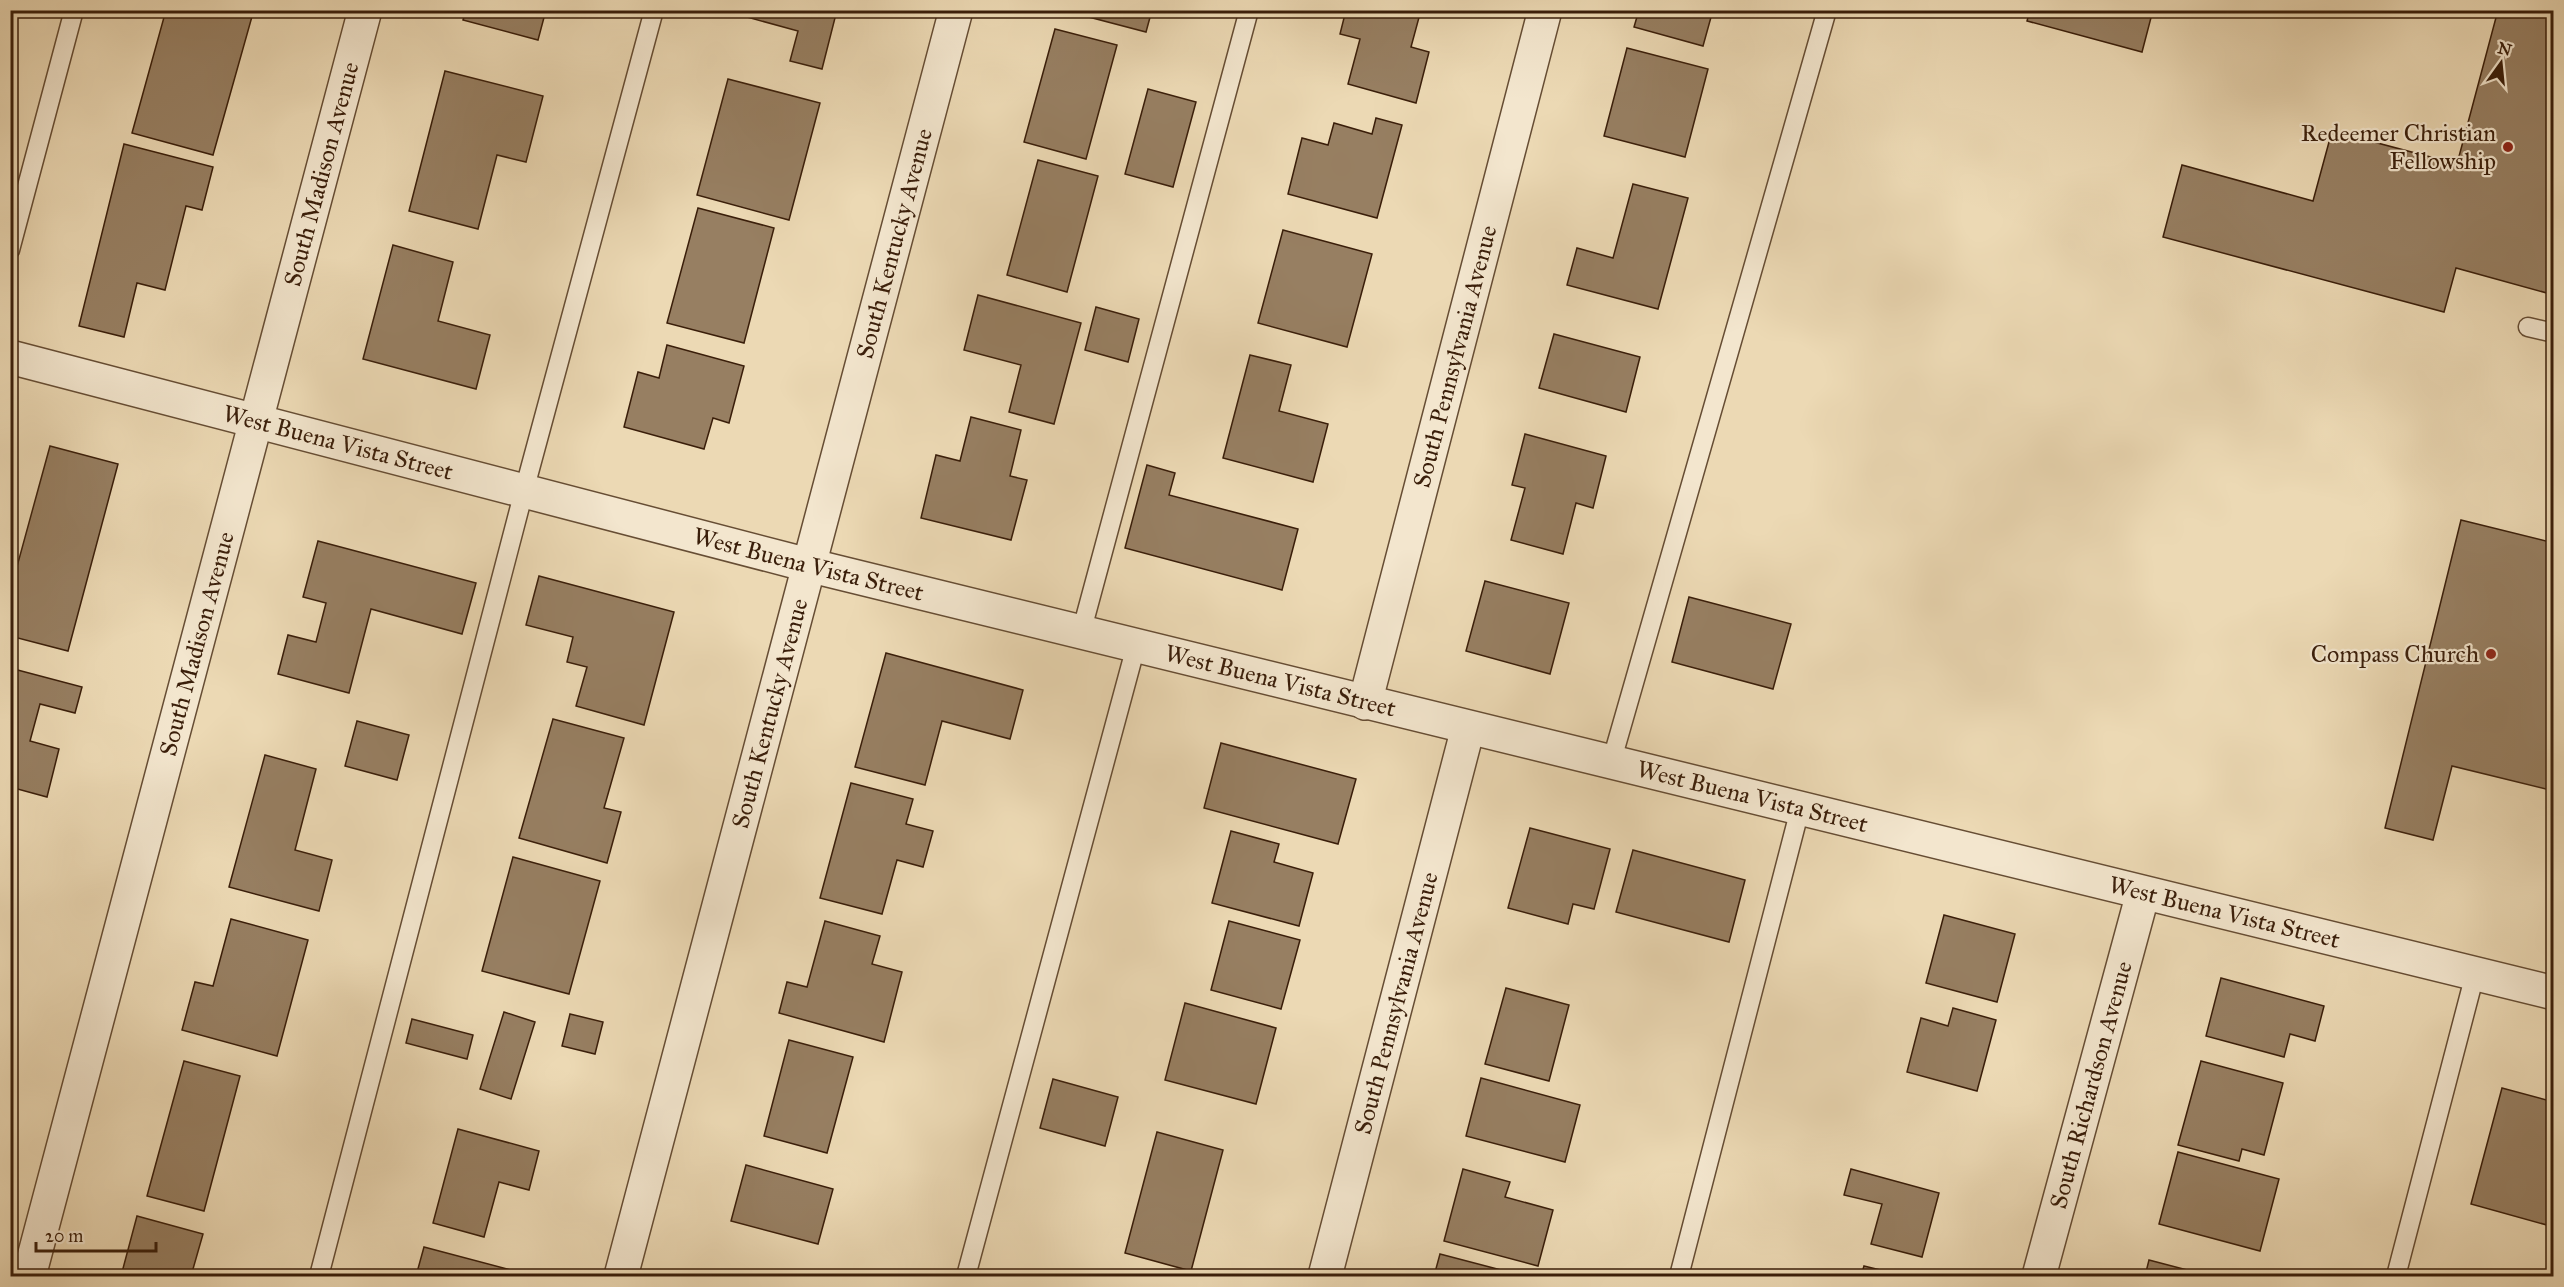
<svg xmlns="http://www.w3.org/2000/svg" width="2564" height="1287" font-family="'IM FELL Great Primer',serif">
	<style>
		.building { fill: #977f62; stroke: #3a1e0a; stroke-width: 1.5 }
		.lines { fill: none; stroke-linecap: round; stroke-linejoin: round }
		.lane-casing { stroke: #664d34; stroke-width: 21 }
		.street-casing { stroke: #664d34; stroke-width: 36 }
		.lane { stroke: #f3e6ce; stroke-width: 18 }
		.street { stroke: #f3e6ce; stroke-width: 33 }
		.poi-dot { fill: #8f2418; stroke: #f3e6ce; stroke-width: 2 }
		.labels { text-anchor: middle; stroke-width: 4.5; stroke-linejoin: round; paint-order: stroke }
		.poi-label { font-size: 24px; fill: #3a1e0a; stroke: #f3e6ce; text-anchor: end }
		.street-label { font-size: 24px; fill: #3a1e0a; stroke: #f3e6ce }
	</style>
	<rect width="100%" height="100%" fill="#ecd9b4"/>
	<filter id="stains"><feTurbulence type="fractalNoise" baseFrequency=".00333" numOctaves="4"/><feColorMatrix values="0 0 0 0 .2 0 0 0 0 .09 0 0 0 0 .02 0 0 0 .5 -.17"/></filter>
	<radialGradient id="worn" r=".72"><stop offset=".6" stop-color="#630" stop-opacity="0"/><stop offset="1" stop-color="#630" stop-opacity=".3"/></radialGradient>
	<path class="building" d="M166,10h78l9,3 -40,142 -81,-22z
		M466,10h80l-8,30 -75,-20z
		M749,10h88l-15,59 -32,-8 8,-30 -51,-14z
		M1062,10h90l-6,22z
		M1346,10h75l-10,37 18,5 -13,51 -68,-19 12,-45 -20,-5z
		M1639,10h74l-10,36 -69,-19z
		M2030,10h123l-11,42 -115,-31z
		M2498,10h56v285l-98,-27 -12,44 -281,-75 19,-72 131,36 19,-70 125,33z
		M1055,29l62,16 -31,114 -62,-17z
		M1627,48l81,21 -23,88 -81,-21z
		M445,71l98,25 -17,66 -29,-7 -19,74 -69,-18z
		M728,79l92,24 -31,117 -92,-25z
		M1148,89l48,13 -23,85 -48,-13z
		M1376,118l26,7 -25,93 -89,-24 14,-56 26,7 6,-22 38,11z
		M124,144l89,23 -11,43 -16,-4 -21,84 -28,-7 -13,54 -45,-11z
		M1038,160l60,16 -31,116 -60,-17z
		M1633,184l55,14 -30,111 -91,-24 10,-37 36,10z
		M698,208l76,20 -30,115 -77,-20z
		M1283,230l89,24 -25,93 -89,-24z
		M393,245l60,17 -15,59 52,14 -14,54 -113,-30z
		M978,295l103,28 -27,101 -45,-12 12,-47 -57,-15z
		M1096,307l43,12 -11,43 -43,-12z
		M1554,334l86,23 -14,55 -87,-24z
		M667,345l77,21 -15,57 -16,-5 -9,31 -80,-22 14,-55 21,6z
		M1250,355l41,10 -12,46 49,13 -15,58 -90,-24z
		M971,417l50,13 -11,46 17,4 -16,60 -90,-22 15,-63 24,6z
		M1525,434l81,22 -13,52 -17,-5 -13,51 -52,-14 14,-52 -13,-3z
		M50,446l68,18 -50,187 -58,-15v-44z
		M1147,465l28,8 -6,22 129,34 -16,61 -157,-42z
		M2461,520l93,23v248l-102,-25 -19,74 -48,-12z
		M318,541l158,42 -14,51 -91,-25 -22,84 -71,-19 10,-39 28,7 10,-39 -23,-6z
		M539,576l135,36 -30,113 -68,-19 11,-39 -20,-5 6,-25 -47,-12z
		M1485,581l84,22 -19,71 -84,-23z
		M1689,597l102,27 -18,65 -101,-27z
		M886,653l137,37 -13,49 -68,-18 -17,64 -70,-18z
		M10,668l72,19 -7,26 -35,-9 -10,37 29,8 -12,48 -37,-10z
		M553,719l71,19 -20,70 17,4 -14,51 -88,-25z
		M357,721l52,14 -12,45 -52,-14z
		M1221,743l135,36 -18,65 -134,-36z
		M265,755l51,14 -21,81 37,10 -13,51 -90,-24z
		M851,783l62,16 -7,25 27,7 -10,36 -26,-7 -15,54 -62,-16z
		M1530,828l80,21 -16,60 -21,-5 -5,20 -60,-16z
		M1231,831l48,13 -5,18 39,11 -14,53 -87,-23z
		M1633,850l112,30 -16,62 -113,-30z
		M513,857l87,24 -31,113 -87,-23z
		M1944,915l71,19 -18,68 -71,-19z
		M231,919l77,21 -31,116 -95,-26 13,-48 18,4z
		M825,921l55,15 -8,28 30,8 -18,70 -105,-29 8,-31 20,5z
		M1229,921l71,19 -19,69 -70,-19z
		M2221,978l103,28 -9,35 -25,-7 -6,23 -78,-21z
		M1506,988l63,17 -20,76 -64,-17z
		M1185,1003l91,25 -20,76 -91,-24z
		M1953,1008l43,12 -19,71 -70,-19 14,-54 27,8z
		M504,1012l31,10 -24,77 -31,-10z
		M570,1014l33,8 -8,32 -33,-8z
		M412,1019l61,16 -6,24 -61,-16z
		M789,1040l64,17 -26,96 -63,-17z
		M184,1061l56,15 -36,135 -57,-15z
		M2201,1061l82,22 -19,72 -22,-6 -3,12 -61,-16z
		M1481,1078l99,27 -15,57 -99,-26z
		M1053,1079l65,18 -13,49 -65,-18z
		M2502,1088l52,14v125l-83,-23z
		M458,1129l81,22 -10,39 -30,-8 -15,55 -51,-14z
		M1157,1132l66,18 -32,121 -66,-18z
		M2178,1152l101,27 -19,72 -101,-27z
		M746,1165l87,24 -15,55 -87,-23z
		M1463,1169l47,13 -5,15 48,13 -15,56 -94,-25z
		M1851,1169l88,24 -17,64 -51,-13 11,-40 -38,-9z
		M137,1216l66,18 -12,42h-70z
		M424,1247l87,23 -2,6h-93z
		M1440,1254l84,22h-90z
		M2149,1260l61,16h-65z
		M1864,1266l41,10h-44z
		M1126,1272l16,4h-17z"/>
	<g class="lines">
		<defs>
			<path id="lane" d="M10,250l64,-240
				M2528,327l26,6
				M1081,633l168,-623
				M1611,763l216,-753
				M319,1276l205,-785 130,-481
				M966,1276l170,-630
				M1679,1276l121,-467
				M2396,1276l79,-302"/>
			<g id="street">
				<path id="s1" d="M10,357l798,208 1746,428"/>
				<path id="s2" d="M1365,703l180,-693"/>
				<path id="s3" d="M29,1276l336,-1266"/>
				<path id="s4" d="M621,1276l335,-1266"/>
				<path id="s5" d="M1325,1276l143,-548"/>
				<path id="s6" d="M2039,1276l104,-383"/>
			</g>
		</defs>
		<use href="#lane" class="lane-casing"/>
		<use href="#street" class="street-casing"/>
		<use href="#lane" class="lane"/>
		<use href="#street" class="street"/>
	</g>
	<g class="poi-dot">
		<circle cx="2508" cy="147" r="6"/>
		<circle cx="2491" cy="654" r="6"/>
	</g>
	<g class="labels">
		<g class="poi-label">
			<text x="2496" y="141">Redeemer Christian<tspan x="2496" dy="28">Fellowship</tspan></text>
			<text x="2479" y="662">Compass Church</text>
		</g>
		<g class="street-label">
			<text dy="8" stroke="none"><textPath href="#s3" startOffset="1140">South Madison Avenue</textPath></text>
			<text dy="8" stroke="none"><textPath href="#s4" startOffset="1068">South Kentucky Avenue</textPath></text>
			<text dy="8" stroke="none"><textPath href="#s2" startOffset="358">South Pennsylvania Avenue</textPath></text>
			<text dy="8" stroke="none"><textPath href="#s1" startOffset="339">West Buena Vista Street</textPath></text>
			<text dy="8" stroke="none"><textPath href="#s1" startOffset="825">West Buena Vista Street</textPath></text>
			<text dy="8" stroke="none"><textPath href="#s3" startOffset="654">South Madison Avenue</textPath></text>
			<text dy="8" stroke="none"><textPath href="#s1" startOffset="1311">West Buena Vista Street</textPath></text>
			<text dy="8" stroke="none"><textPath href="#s4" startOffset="582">South Kentucky Avenue</textPath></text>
			<text dy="8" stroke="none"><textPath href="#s1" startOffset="1797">West Buena Vista Street</textPath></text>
			<text dy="8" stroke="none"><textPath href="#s1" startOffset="2283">West Buena Vista Street</textPath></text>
			<text dy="8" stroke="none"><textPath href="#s5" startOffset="282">South Pennsylvania Avenue</textPath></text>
			<text dy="8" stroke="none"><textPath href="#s6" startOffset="198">South Richardson Avenue</textPath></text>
		</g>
	</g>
	<rect width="2564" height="1287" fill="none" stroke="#ecd9b4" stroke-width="36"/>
	<rect x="12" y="12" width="2540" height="1263" fill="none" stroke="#3a1e0a" stroke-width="3"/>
	<rect x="18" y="18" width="2528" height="1251" fill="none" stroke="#3a1e0a" stroke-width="1.5"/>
	<g transform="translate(2501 63) rotate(15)" stroke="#f3e6ce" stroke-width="4.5" paint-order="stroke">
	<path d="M0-4.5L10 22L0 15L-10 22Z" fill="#3a1e0a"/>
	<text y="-9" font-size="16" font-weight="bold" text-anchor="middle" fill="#3a1e0a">N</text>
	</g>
	<path d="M36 1242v9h120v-9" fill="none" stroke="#3a1e0a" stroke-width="3"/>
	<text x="45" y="1242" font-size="18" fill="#3a1e0a" stroke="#f3e6ce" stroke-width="4.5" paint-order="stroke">20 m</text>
	<rect width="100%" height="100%" filter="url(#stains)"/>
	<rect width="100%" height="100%" fill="url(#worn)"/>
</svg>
